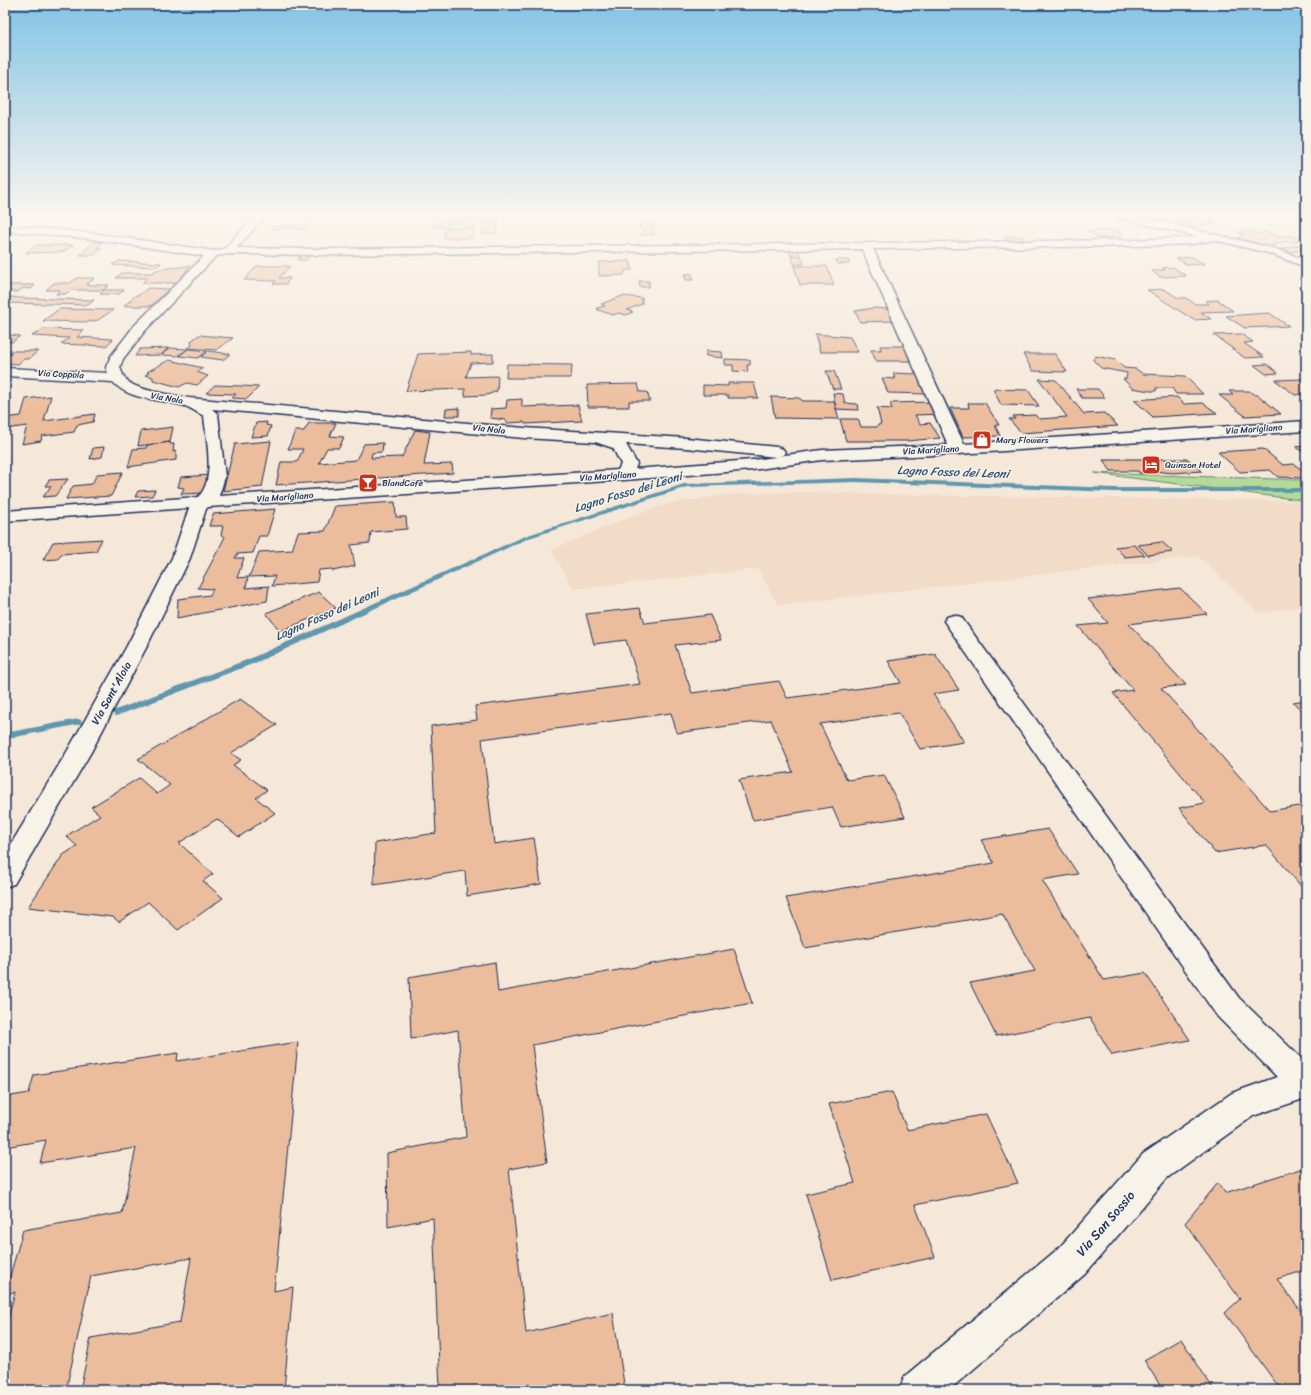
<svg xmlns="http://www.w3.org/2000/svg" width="1311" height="1395" font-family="Sriracha,sans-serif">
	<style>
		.built { fill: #f2dbc7 }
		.green { fill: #b3da96; stroke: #67847a }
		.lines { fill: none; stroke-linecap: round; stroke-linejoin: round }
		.stream { fill: #5e97ae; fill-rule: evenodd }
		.building { fill: #ecbd9c; stroke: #1b2f5e }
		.minor-casing { stroke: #1b2f5e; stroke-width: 3 }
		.minor { fill: #f7f3e8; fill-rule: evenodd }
		.labels { text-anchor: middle; stroke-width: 3; stroke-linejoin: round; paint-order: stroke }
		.far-street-label { font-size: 9px; fill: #1b2f5e; stroke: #f7f3e8 }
		.far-poi-label { font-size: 9px; fill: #1b2f5e; stroke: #f7f3e8; text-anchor: start }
		.street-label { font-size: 11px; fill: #1b2f5e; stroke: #f7f3e8 }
		.water-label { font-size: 12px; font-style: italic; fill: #315279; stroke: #f7f3e8 }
		.near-street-label { font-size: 13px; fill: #1b2f5e; stroke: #f7f3e8 }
	</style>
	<rect width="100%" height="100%" fill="#f5e8d9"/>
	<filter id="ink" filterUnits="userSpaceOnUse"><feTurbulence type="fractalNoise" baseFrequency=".025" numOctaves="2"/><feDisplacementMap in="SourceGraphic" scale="8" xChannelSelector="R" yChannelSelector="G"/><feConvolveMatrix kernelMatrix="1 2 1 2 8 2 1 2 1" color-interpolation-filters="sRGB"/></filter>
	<g filter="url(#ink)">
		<path class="built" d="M805,492l103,3 390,6 8,6v99l-47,7 -61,-57 -420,49 -20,-36 -184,20 -23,-39 83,-35 33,-11 66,-10z"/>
		<path class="green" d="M1094,473l212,7v24l-6,-4z"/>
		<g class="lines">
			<path class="stream" d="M856,478l258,10h192v4h-192l-258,-10 -169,5 -158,51 -274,125 -136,52 -3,1 -4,-3 1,-2 136,-52 276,-123 159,-52z
				M78,719l3,1 1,2 -1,2 -76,15v-6z"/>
		</g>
		<path class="building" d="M487,216h13l-2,6h-14z
			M1198,217l17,7 -22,3 -17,-7z
			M443,218h9l-4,9h-15l2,-4h6z
			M453,219h22l-2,4h-22z
			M484,222h14l-2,12h-14z
			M652,223l2,12h-12v-7h-3v-4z
			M309,225l-3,4h-35l3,-3z
			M459,227h15l-3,11h-28l3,-10z
			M1116,230l6,4h-3l3,3 -24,1 -10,-7z
			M1248,230l12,4 6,-2 15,5 7,-2 13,4 -9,4 -7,-2 -15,6 -33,-9 8,-3 -7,-2z
			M1022,236l3,4h-17l-4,-3z
			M93,242h9l-5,6h5l-8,7h-14z
			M36,245h37l-10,7 -37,1z
			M1298,245l8,3 -14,4 -10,-3z
			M789,250h9l2,6h-9z
			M301,255h8l-3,5h-8z
			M791,256h10l3,8h-10z
			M1192,257l12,7 -16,1 -12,-7z
			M836,260h12l1,4h-11z
			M119,261l42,2 -6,4 -43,-2z
			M630,261l2,9h-6l-2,5 -25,1v-14z
			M190,266l-13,17h-35l5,-5h-31l6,-5h30l7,-4z
			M257,266h33l-11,12h11l-4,6h-13l3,-3 -32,-1z
			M794,266h33l7,19h-34z
			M1173,267l13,9 -26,1 -8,-6 13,-1 -3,-2z
			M684,274h8l1,6h-7z
			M77,278h18l-9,7h23l-6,5h-33l-4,4h-10l4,-4h-14l8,-7h16z
			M639,281h10v6h-9z
			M5,285h30l-4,4 -7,-1 -7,4h-12z
			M148,288l21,1 -18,17h-27l12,-11h3z
			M1164,289l14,9h8l9,6h14l-4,-3 13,-1 15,11 -32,1 10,7 -17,1 -47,-30z
			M104,290h20l-5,4h-19z
			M622,296l20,2v6l-15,6 6,2 -7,3 -7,-2 -6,2 -15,-5 -1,-2 8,-2 -4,-2z
			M12,297l7,1 75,2 -6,5 -83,-2v-4z
			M874,308l14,1 5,12 -33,1 -5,-11z
			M59,309l54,1 -15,10 -10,2 -45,-1z
			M1269,313l20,13 -44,2 -19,-12z
			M43,329l41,1 -7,7 36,2 -7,7 -45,-2 8,-6 -37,-2z
			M815,334l35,3 8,15h-38z
			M1241,334l12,8 -9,1 20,14 -19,1 -31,-23z
			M10,335l10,1 -8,6 -7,-1v-2z
			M199,335l34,3 -16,12 -30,-2 5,-3 -1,-4z
			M880,346h24l8,15h-36l-5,-11h10z
			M168,348l-7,7 -26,1 5,-7z
			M169,348l19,1 -11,7 -15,-1z
			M188,349l19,2 -9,7 -19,-2z
			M11,351h27l-9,8h-5l-6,5 -13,-1v-10z
			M208,351l22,3 -7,6 -22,-3z
			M706,351l16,1 1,6 -17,-2z
			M471,352v3l22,-1v8l-22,1 -5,14 32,-1 -1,15 -10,4 -22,1v-7l-59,2 12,-37z
			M1023,354h32l12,18 -34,-1z
			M1095,356l21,4 8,8 12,1 7,5 42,2 18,18h-27l-4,-6h-16v3h-6l-18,-3 -9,-9h3l1,-6 -26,-5 -8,-8z
			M725,359l25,1v5h-3l1,7 -15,-1v-6h-8z
			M169,360l34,8 -6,4 11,4 -11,9 -10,-2 -8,4 -26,-7v-3l-8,-2 4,-2 -2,-1z
			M507,364l65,1 -1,13h-65z
			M1267,364l11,9 -12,1 -12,-9z
			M826,371h8l7,18h-8z
			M893,373l24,1 10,20 -39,-1 -6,-15 13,1z
			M1039,379l17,1 28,34 20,-1 14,13 -97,7 -12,-14h6l-2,-3 22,-1 4,4 28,-2z
			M1304,379l2,1v16l-2,-2 -9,1 -20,-15z
			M728,383h26l4,15h-30v-3h-25v-10l25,1z
			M638,384l2,8h7l3,9h-21v6h-41l-1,-22z
			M215,385l27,1 17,1 -12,12 -15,-1 4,-4 -30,-1z
			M993,389l35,1 11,16 -38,-1z
			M1076,389h22l7,9h-23z
			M1229,391h20l6,4h3l23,19 -36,2 -26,-21h14z
			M833,393l10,1 2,9 12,1 1,6 -22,-1z
			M51,396l-7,25 51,-7 -2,8 -16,3 -3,7 -32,4 -1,5 -19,3 5,-18 -22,3v-11l16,-2 5,-17z
			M771,397l28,1 4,3h31l5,18 -64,-1z
			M1177,397l7,7 19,-1 14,10 -64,4 -19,-17z
			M522,399v8l56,-2 4,16 -57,3 -1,-2 -17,1 -1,-3 -16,-2 1,-9 15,-1 1,-8z
			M934,402l8,12 -27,1 5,9 10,-1 10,15 -33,3h-61l-6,-22h18l3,8h16l1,-2 3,-1 -4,-16 15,1 -2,-6z
			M968,403h17l14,22h-4l5,11 -37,1 -13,-29h19z
			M459,408v8h-14l1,-7z
			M267,422l-1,3 5,1 -3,10 -17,1 5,-14z
			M309,423h27l-6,13 14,1 -5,11h-12l-8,15 37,-3 8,-16 19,-1 -1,9 -10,1 -1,5 31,-1 13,-27 15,2 -6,33 28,-1 1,9 -177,12 5,-23h16l6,-13h-15l7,-18h9z
			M173,427l-3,15 -32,4 3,-15z
			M271,441l-9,46 -39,4 12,-47z
			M170,442v2h4l-1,8 3,-1v9l-48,7 5,-18 13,-1 1,-3z
			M1306,446v8l-10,-7z
			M104,447l-2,10 -12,2 3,-11z
			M1263,449l20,16 11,-1 12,9v5l-28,-1 -8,-7 -30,2 -22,-20z
			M1113,459h75l14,12 -29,2 -20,-2v1l-14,1 -1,-2h-27l-8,-11h11z
			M123,472l-12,24 -45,3 7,-13 19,-2 5,-10z
			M211,475l-5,18 -25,1 3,-6 -6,-1 3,-10z
			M68,479l-13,17 -12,1 8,-11h-6l4,-6z
			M155,490l-3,6 -17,1 3,-6z
			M395,502l1,15h10l1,12 -36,3 -1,11 -19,2 4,21 -22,5 -1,-2 -13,1 -2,12 -45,4 3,-10 -26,1 10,-25 33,-2 6,-18 27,-1 10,-25z
			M275,509l-8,27h-8l-6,17 -16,1 -2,4h9l-7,20 11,-1 -2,11 23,-2 -2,15 -90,17 1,-19 32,-4 3,-6 -15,-1 27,-51 -4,-2 2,-9h-14l4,-12z
			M102,539l-6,12 -35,3 -3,5 -15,1 10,-18z
			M1162,542l11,10 -25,3 -10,-10z
			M1134,545l11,10 -20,2 -10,-10z
			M1180,588l27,26 -78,10 57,61 -25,3 109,123 29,-5 7,8v78l-40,-47 -51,8 -36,-45 26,-5 -92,-110 20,-3 -55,-64 30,-3 -20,-24z
			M319,592l17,16 -56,23 -14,-18z
			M640,608l5,15 65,-8 11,25 -46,5 17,48 87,-12 8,17 114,-15 -13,-22 47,-7 24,36 -26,4 31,48 -44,7 -21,-36 -79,11 27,56 37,-5 21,42 -64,10 -9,-20 -79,13 -14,-40 54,-8 -22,-52 -94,13 -6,-20 -189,26 12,105 40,-6 7,46 -74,12 -2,-25 -91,14 1,-42 61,-10 -5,-107 46,-6 -2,-14 165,-22 -14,-44 -32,4 -8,-30z
			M240,699l37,26 -46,28 10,7 -8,5 34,25 -11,8 19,15 -36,24 -22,-18 -38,24 34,31 -10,7 20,17 -45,32 -30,-28 -29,20 -6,-5 -85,-10 35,-52 14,-9 -11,-10 34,-21 -9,-8 48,-29 18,16 13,-9 -32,-26z
			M1306,700v15l-13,-13z
			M1048,829l30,45 -36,6 62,100 41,-7 45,67 -78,15 -22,-37 -94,18 -26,-53 65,-12 -33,-57 -197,34 -19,-50 208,-35 -13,-23z
			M734,949l18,54 -220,42 15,117 -38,7 17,164 87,-20 12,77h-185l-7,-172 -45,9 -1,-74 79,-16 -8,-107 -47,9 -2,-62 86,-15 3,30z
			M298,1042l-24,249 19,-4 -9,103h-204l11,-52 89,-16 11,-64 -100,18 -25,114h-61v-61l10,-37 -10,2 18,-64 99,-17 14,-65 -96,15 6,-23 -41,7v-50l24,-4 5,-18 144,-22 -1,8z
			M892,1092l15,38 79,-16 32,69 -103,22 20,52 -103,23 -26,-86 49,-11 -26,-79z
			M1303,1168l3,4v98l-29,9 29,39v72h-25l-56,-77 15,-14 -55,-76 33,-40 7,10z
			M1181,1339l33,51h-51l-19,-30z"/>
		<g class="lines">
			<defs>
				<path id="minor" d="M254,216h11l-28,32 85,1 812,-9 64,-3 -79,-19 -1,-2h19l139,33 30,11v7l-38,-14 -54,-13 -22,4 -58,2 -261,3 91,195 342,-23v10l-348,23 -136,6 -70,10 -128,10 -416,27 -2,2 -16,49 -43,88 -56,106 -77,132 -9,3v-33l63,-104 59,-104 45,-88 17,-50 -184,13v-10l193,-14c18,-16 8,-59 6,-81 -6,-3 -13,-8 -19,-10 -24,-8 -54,-4 -72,-24l-108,-6v-8l103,5 -2,-6 5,-11 23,-30 70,-70 -112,-17 -87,-8v-6l87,8 123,18 9,-2zM862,249l86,196 -126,5 -44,6 5,-1 2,-3 -2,-3 -6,-2 -91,-9 -162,-10 -335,-30c-14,-3 -49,-7 -59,-15 -6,-4 -8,-10 -10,-16l3,-8 21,-27 72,-76 12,-2 94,1zM212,409l312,29 71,4 18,6 8,16 -3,6 -399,26 6,-19 -7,-63zM626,444l60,4 90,9 -24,3 -117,9 2,-5z
					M954,615l7,2 278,381 67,65v35l-53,18 -86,62 -82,96 -136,116h-50l6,-14 154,-128 84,-94 89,-61 45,-16 -60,-61 -273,-395 3,-4z"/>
			</defs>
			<use href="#minor" class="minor-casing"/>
			<use href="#minor" class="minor"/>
		</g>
	</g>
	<linearGradient id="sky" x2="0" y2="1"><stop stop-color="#83c4e6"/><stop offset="0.52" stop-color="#faf5ee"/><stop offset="1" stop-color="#faf5ee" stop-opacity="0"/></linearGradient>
	<rect width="1311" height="412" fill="url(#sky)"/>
	<defs>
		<symbol id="shop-square" viewBox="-11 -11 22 22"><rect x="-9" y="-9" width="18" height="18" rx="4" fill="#c8321e" stroke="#f7f3e8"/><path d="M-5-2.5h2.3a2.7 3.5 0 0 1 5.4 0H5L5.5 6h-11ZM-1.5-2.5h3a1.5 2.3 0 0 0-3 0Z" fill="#fff"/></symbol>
		<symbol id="hotel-square" viewBox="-11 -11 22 22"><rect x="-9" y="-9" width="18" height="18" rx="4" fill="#c8321e" stroke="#f7f3e8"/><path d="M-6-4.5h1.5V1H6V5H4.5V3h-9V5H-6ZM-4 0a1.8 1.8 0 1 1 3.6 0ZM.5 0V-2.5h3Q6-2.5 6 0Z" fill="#fff"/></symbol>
		<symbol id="bar-square" viewBox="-11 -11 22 22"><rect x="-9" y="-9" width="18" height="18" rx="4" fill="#c8321e" stroke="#f7f3e8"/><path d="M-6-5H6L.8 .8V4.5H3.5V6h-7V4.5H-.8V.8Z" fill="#fff"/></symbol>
	</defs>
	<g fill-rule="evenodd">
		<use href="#shop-square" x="971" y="429" width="22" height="22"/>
		<use href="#hotel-square" x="1140" y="454" width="22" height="22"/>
		<use href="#bar-square" x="357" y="472" width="22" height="22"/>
	</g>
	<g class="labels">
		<g class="far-street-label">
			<text transform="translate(61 374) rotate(3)" y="3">Via Coppola</text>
			<text transform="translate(167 398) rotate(10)" y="3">Via Nola</text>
			<text transform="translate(489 429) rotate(6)" y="3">Via Nola</text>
			<text transform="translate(1254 429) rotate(-4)" y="3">Via Marigliano</text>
			<text transform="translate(931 450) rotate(-3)" y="3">Via Marigliano</text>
			<text transform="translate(608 476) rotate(-4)" y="3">Via Marigliano</text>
			<text transform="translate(285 497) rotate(-4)" y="3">Via Marigliano</text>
		</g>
		<g class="far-poi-label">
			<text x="996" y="443">Mary Flowers</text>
			<text x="1165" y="468">Quinson Hotel</text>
			<text x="382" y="486">BlandCafè</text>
		</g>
		<g class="street-label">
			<text transform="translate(111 693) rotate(-61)" y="4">Via Sant'Aloia</text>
		</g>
		<g class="water-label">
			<text transform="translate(953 472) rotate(2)" y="4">Lagno Fosso dei Leoni</text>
			<text transform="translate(628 492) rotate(-17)" y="4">Lagno Fosso dei Leoni</text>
			<text transform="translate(327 614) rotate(-24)" y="4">Lagno Fosso dei Leoni</text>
		</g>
		<g class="near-street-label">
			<text transform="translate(1105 1223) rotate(-49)" y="5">Via San Sossio</text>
		</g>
	</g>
	<rect width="1311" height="1395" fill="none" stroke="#f7f3e8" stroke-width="20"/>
	<rect x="10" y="10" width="1291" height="1375" fill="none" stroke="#1b2f5e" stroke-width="1.5" filter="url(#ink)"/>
</svg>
